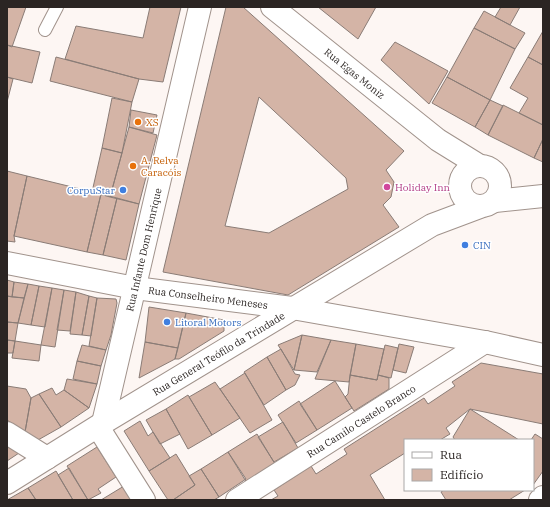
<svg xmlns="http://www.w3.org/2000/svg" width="550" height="507" font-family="'IBM Plex Serif',serif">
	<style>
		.building { fill: #d4b4a6; stroke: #8a7c76; fill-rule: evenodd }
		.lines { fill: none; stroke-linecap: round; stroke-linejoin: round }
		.lane-casing { stroke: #a1938c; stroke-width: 14 }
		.street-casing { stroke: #a1938c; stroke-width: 24 }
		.secondary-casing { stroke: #a1938c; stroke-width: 24 }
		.lane { stroke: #fff; stroke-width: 12 }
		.street { stroke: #fff; stroke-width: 22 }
		.secondary { stroke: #fff; stroke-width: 22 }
		.food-dot { fill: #e8710a; stroke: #fff; stroke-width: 1.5 }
		.hotel-dot { fill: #d1479c; stroke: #fff; stroke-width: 1.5 }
		.shop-dot { fill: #3f7fe0; stroke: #fff; stroke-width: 1.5 }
		.labels { text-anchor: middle; stroke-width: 3; stroke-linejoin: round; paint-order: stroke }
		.street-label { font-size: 10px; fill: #2b2523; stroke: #fff }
		.food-label { font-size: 10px; fill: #c56008; stroke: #fff; text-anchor: start }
		.hotel-label { font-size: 10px; fill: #b23c85; stroke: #fff; text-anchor: start }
		.shop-label { font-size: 10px; fill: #366cbe; stroke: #fff; text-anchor: start }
	</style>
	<rect width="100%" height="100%" fill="#fdf6f3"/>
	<path class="building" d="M7,7h19l-14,40 -5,-2z
		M150,7h31l-18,75 -24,-3 -74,-20 11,-33 67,12z
		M226,7h17l161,144 -18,19 8,12 -3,15 -8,8 16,22 -111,68 -125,-23zM259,97l87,81 2,11 -79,44 -44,-7z
		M318,7h58l-18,32z
		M501,7h19l-10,18 -15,-8z
		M484,11l41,22 -10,16 -41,-21z
		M474,28l41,21 -25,51 -43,-23z
		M543,31v34l-15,-8z
		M395,42l53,29 -19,33 -48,-44z
		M7,45l33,7 -8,31 -25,-6z
		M56,57l83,22 -7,23 -82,-21z
		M528,57l15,8v60l-24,-12 9,-15 -18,-10z
		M7,77l6,2 -6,23z
		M447,77l43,23 -15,27 -43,-24z
		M112,98l20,4 -10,51 -20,-5z
		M490,100l13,6 -15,29 -13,-8z
		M503,105l40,20v14l-9,19 -46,-23z
		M131,110l26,5 -4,18 -24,-6z
		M129,127l28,8 -18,69 -29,-7z
		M543,139v23l-9,-4z
		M102,148l20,5 -12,44 -18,-5z
		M7,171l20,5 -13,60 1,6 -8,-1z
		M27,176l74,18 -14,58 -73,-16z
		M101,194l16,4 -14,57 -16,-3z
		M117,198l22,6 -13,56 -23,-5z
		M7,280l7,2 -2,15 -5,-1z
		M14,282l14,2 -4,14 -12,-1z
		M28,284l11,2 -8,39 -13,-2z
		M39,286l13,2 -7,39 -14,-2z
		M52,288l12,2 -9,57 -14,-2z
		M64,290l12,2 -6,39 -13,-1z
		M76,292l13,4 -7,39 -12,-1z
		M7,296l17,2 -6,25 -11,-1z
		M89,296l8,2 -6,38 -9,-1z
		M97,298l19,1 1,4 -6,32 -5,15 -17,-4z
		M149,307l37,6 -8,35 -33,-6z
		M186,313l38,7v11l-45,28h-4z
		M7,322l11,1 -3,18 -8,-1z
		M302,335l29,5 -14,32 -23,-2z
		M302,335l-8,35 -16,-25z
		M7,340l8,1 -2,12h-6z
		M331,340l25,4 -7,38 -34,-3z
		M15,341l26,4 -2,16 -27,-3z
		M145,342l33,6 -3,11 -36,19z
		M356,344l28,5 -7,31 -27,-5z
		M399,344l15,3 -8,26 -13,-3z
		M82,345l24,5 -5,16 -24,-5z
		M385,345l13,3 -7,30 -13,-3z
		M281,349l14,25 5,1 -5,10 -9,5 -19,-33z
		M267,357l19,33 -22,15 -20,-33z
		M77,361l24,5 -4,18 -24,-5z
		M481,363l62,11v50l-73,-15 -24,19 4,6 -10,6h-35v13l-35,22 15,25h-114l7,-4 -4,-6 37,-24 5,8 31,-20 -3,-5 80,-51 4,6 27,-18 -3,-4z
		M245,373l27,47 -22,13 -30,-44z
		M350,375l27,5 1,-5 11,3v11l-35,22 -9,-14 3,-3z
		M67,379l30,5 -8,24 -25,-18z
		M335,381l17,27 -35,22 -17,-26z
		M215,382l25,36 -28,17 -23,-38z
		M7,386l19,3 5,9 -6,34 -18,-12z
		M52,388l4,7 8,-5 25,18 -28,19 -22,-33z
		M39,394l22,33 -23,13 -13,-8 6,-34z
		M188,395l24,40 -24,14 -22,-40z
		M299,401l18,29 -21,13 -18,-28z
		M166,409l14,25 -20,10 -14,-24z
		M470,409l49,31h-64l-2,-3z
		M140,421l8,15 5,-4 17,26 -21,13 -25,-40z
		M283,422l15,26 -24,14 -16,-25z
		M257,434l18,30 -28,19 -19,-31z
		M535,434l8,5v32l-10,14v-45h-2z
		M7,442l15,9 -15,10z
		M97,447l19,30 -18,12 3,4 -13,7 -21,-34z
		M228,452l18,27 -27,18 -18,-28z
		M176,454l19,31 -22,15h-5l-19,-29z
		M69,468l19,32h-15l-15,-25z
		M201,469l18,28 -5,3h-41l22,-15 -6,-9z
		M56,471l17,29h-37l-8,-12z
		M124,486l9,14h-32z
		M28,488l8,12h-29z
		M444,490h81l-16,10h-63l-5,-8z"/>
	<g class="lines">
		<defs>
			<path id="lane" d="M45,30l12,-23"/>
			<g id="street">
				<path id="s1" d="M7,263l128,25 157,20 193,34 58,13"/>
				<path d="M98,427l46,73"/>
				<path d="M7,433l40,25"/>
				<path id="s2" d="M237,500l248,-158"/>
				<path d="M540,500l3,-3"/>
			</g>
			<g id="secondary">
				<path id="s3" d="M272,7l166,133 42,26"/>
				<circle cx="480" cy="186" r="20"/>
				<path d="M495,201l48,-5"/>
				<path id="s4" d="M103,423l97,-416"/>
				<path id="s5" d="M7,483l96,-60 329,-198 48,-18"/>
			</g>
		</defs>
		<use href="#lane" class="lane-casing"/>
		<use href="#street" class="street-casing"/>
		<use href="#secondary" class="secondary-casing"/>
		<use href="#lane" class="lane"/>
		<use href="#street" class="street"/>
		<use href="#secondary" class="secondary"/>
	</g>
	<g class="food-dot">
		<circle cx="138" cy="122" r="4"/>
		<circle cx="133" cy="166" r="4"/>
	</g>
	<circle class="hotel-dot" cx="387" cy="187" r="4"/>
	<g class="shop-dot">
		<circle cx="123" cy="190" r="4"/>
		<circle cx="465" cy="245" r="4"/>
		<circle cx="167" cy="322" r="4"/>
	</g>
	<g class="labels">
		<g class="street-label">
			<text dy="4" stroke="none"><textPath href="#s3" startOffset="106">Rua Egas Moniz</textPath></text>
			<text dy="4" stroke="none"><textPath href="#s4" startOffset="178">Rua Infante Dom Henrique</textPath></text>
			<text dy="4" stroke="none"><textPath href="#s1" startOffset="204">Rua Conselheiro Meneses</textPath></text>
			<text dy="4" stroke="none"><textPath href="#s5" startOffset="248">Rua General Teófilo da Trindade</textPath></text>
			<text dy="4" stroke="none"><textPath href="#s2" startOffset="147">Rua Camilo Castelo Branco</textPath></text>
		</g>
		<g class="food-label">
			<text x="146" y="126">XS</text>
			<text x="141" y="164">A. Relva<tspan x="141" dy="12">Caracóis</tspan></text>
		</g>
		<g class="hotel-label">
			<text x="395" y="191">Holiday Inn</text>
		</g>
		<g class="shop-label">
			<text x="115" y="194" text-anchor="end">CorpuStar</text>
			<text x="473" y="249">CIN</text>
			<text x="175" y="326">Litoral Motors</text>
		</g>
	</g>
	<rect width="550" height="507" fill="none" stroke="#2b2523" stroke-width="16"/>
	<rect x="404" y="439" width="130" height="52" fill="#ffffff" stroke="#aaa8a7"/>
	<rect x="412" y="452" width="20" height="6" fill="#ffffff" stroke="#aaa8a7"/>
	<text x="440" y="459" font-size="12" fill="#2b2523">Rua</text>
	<rect x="412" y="469" width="20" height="12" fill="#d4b4a6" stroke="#aaa8a7"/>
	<text x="440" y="479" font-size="12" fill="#2b2523">Edifício</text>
</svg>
